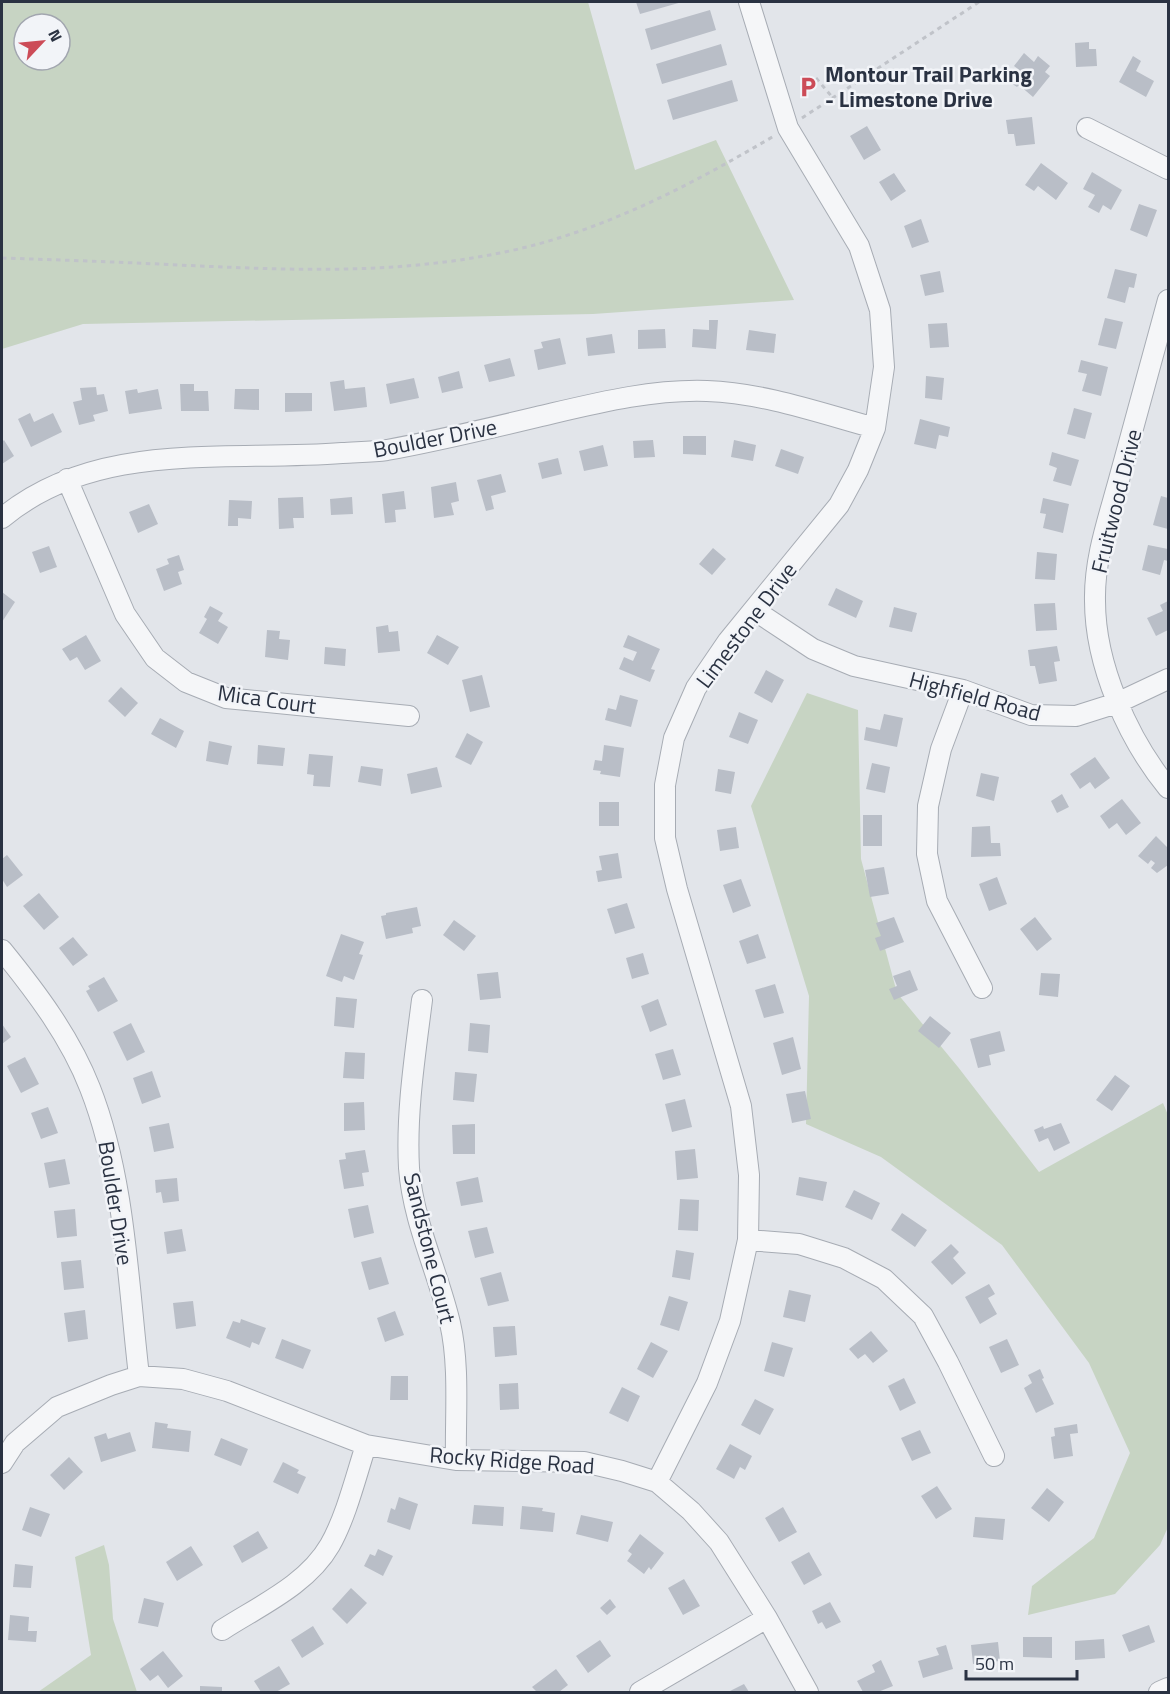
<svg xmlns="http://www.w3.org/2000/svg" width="1170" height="1694" font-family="'Titillium Web',sans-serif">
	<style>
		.green { fill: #c7d4c3; fill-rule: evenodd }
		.building { fill: #b9bec7 }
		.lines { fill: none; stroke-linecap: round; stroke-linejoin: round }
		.minor-casing { stroke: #a7acb4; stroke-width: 22 }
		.path { stroke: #c0c3c9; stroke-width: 3; stroke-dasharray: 4.5 4.5; stroke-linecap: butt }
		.minor { stroke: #f5f6f8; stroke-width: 20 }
		.labels { text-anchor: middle; stroke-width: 5; stroke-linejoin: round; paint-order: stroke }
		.poi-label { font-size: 22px; font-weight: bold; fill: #2a3242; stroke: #f2f4f8; text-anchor: start }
		.street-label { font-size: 22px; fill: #2a3242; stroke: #f2f4f8 }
	</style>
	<rect width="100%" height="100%" fill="#e2e5ea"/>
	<path class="green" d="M2,2h586l47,168 81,-30 78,160 -201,14 -510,10 -81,25zM24,24h36v36h-36z
		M807,693l51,17 3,149 36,134 61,74 81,105 124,-69 5,12v412l-8,18 -45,49 -87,21 4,-29 62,-48 36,-85 -41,-90 -87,-118 -121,-88 -75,-33 3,-128 -58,-190z
		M104,1545l5,20 4,54 24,73h-99l53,-37 -16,-98z"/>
	<path class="building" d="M636,2h46l-42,12z
		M710,10l6,20 -65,20 -6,-21z
		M1089,42v7h7l1,17 -21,1 -1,-24z
		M721,44l6,21 -65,19 -6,-20z
		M1024,53l10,9 4,-6 12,10 -5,6 5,4 -17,21 -14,-12 -2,2 -9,-6 10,-12 -4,-3z
		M1133,56l8,5 -5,10 18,10 -8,16 -27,-15z
		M732,80l6,21 -65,19 -6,-20z
		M1032,117l3,27 -19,2 -2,-12h-6l-2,-14z
		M867,126l14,24 -17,10 -14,-24z
		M1041,163l27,20 -12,17 -18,-14 -4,5 -9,-6z
		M1092,172l30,18 -11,20 -8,-5 -4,8 -11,-6 7,-12 -12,-6z
		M894,173l12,18 -15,10 -12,-19z
		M1139,204l18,6 -10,27 -17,-7z
		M921,219l8,23 -17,6 -8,-22z
		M1115,269l22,5 -3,14 -5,-1 -4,16 -18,-5z
		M940,271l4,21 -19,4 -5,-21z
		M1105,318l18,4 -7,27 -18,-4z
		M709,320h9l-2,29 -24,-2 1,-18 16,1z
		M947,323l2,24 -19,1 -2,-24z
		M665,329l1,19 -28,1v-19z
		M749,330l27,4 -2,19 -28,-3z
		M612,334l3,19 -27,3 -2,-18z
		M560,338l6,26 -28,6 -4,-20 9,-2 -2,-6z
		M510,358l5,18 -26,6 -5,-17z
		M1081,360l27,7 -7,29 -19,-5 5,-17 -9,-2z
		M459,371l4,17 -21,5 -4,-16z
		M926,376l18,2 -2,22 -17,-2z
		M414,378l5,20 -29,6 -4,-20z
		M344,380l1,9 20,-2 2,20 -33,4 -4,-29z
		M180,384h14v7h14l1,20h-28z
		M96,387l1,8 7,-1 4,17 -15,4 2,6 -16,4 -6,-23 9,-2 -2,-12z
		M137,389l1,4 20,-4 4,20 -33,5 -4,-23z
		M235,389h24v21l-25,-1z
		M285,393h27v18l-27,1z
		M1074,408l18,5 -7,26 -18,-5z
		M30,413l4,9 19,-9 9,19 -31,15 -13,-28z
		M920,419l30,8 -2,10 -9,-2 -3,14 -22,-5z
		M683,436h23v19l-23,-1z
		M4,440l10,16 -12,8v-22z
		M653,440l2,17 -21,1 -1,-17z
		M734,440l22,5 -3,16 -22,-4z
		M603,445l5,21 -24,5 -5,-20z
		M781,449l23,8 -6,17 -23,-8z
		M1052,452l27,8 -8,26 -18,-5 4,-13 -8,-3z
		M558,458l4,16 -20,5 -4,-16z
		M501,474l5,18 -15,4 3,13 -8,2 -9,-31z
		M456,482l3,19 -8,2 3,12 -20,3 -3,-31z
		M404,491l2,18 -11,1 1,12 -11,1 -3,-29z
		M1161,496l7,2v31l-15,-4z
		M303,497l1,21h-11l1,10 -15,1 -1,-31z
		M352,497l1,17 -22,1 -1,-16z
		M1043,498l26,6 -6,29 -20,-5 3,-14 -6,-1z
		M229,500l23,1 -1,18 -13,-1v8h-10z
		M149,504l9,20 -20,9 -9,-21z
		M1148,545l20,4v12l-4,-1 -4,15 -18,-5z
		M49,546l8,21 -17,6 -8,-21z
		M713,548l13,11 -14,16 -13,-11z
		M1037,552l20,2 -2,26 -20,-1z
		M179,555l5,15 -6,2 4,12 -18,7 -8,-22 13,-5 -2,-5z
		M836,588l27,13 -7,17 -28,-13z
		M2,592l13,10 -13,20z
		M1168,601v29l-12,6 -9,-18 16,-7 -3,-6z
		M1055,603l2,27 -21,1 -2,-27z
		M210,606l13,7 -5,8 10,6 -10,17 -19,-11 8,-14 -3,-2z
		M894,607l23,6 -5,19 -23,-5z
		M388,625l1,7 9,-1 2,20 -22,2 -2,-26z
		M267,630l13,1 -1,8 11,1 -2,20 -23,-3z
		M86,635l15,26 -16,9 -8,-13 -7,4 -8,-12z
		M437,635l22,12 -11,18 -21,-12z
		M628,635l32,14 -9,20 4,1 -5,12 -31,-13 5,-12 9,4 4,-9 -14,-5z
		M1057,646l3,15 -6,1 3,19 -18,3 -4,-18h-5l-2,-16z
		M325,647l21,2 -1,17 -21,-2z
		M766,670l18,10 -12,23 -18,-10z
		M482,675l8,32 -20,5 -8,-32z
		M121,687l17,16 -13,14 -17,-16z
		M620,695l18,5 -7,27 -26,-7 3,-12 8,2z
		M739,712l19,8 -10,24 -19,-7z
		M884,714l19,4 -6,29 -33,-7 2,-13 14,3z
		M160,718l24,13 -8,17 -25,-14z
		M467,733l16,9 -12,23 -16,-8z
		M209,741l23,5 -4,19 -22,-4z
		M258,745l27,3 -2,18 -26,-2z
		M604,745l20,3 -4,29 -20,-3 1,-3 -8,-1 2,-10 7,1z
		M309,754l24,2 -3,31 -17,-1 1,-11 -7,-1z
		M1095,757l15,21 -15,11 -5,-7 -10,7 -10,-15z
		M872,763l18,4 -5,26 -19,-4z
		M361,766l22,3 -2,17 -23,-4z
		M437,767l5,20 -31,7 -4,-20z
		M718,769l17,3 -4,22 -16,-3z
		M981,773l18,4 -5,24 -18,-5z
		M1062,794l7,13 -12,6 -6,-12z
		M1122,799l19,24 -15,12 -9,-12 -8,6 -9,-13z
		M599,802h20v24h-20z
		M863,815h19v31h-19z
		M990,826l1,17h9l1,13 -30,1 1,-30z
		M736,827l3,21 -19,3 -3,-21z
		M1156,836l12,12v17l-11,8 -6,-5 4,-5 -4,-3 -3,4 -10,-8z
		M618,853l4,25 -24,4 -2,-11 6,-1 -3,-14z
		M7,855l16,20 -16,12 -5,-8v-20z
		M884,867l5,27 -19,3 -5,-27z
		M997,877l10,27 -18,7 -10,-27z
		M741,879l10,27 -18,7 -10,-28z
		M39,893l20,24 -15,13 -21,-24z
		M627,903l8,25 -20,6 -8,-25z
		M417,907l4,19 -9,2 1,5 -27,6 -5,-23 5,-1v-2z
		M894,917l10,25 -24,9 -5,-13 6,-2 -5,-13z
		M1035,917l17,22 -15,12 -17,-22z
		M454,920l22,16 -12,15 -21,-16z
		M341,934l23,8 -5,12 4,1 -9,25 -10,-4 -2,6 -16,-6z
		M758,934l8,24 -19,6 -8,-23z
		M73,937l15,18 -15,11 -14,-18z
		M643,953l6,21 -17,5 -6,-21z
		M910,970l8,20 -24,10 -5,-11 8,-3 -4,-10z
		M498,972l3,26 -21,2 -3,-26z
		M1041,973l19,1 -2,23 -19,-2z
		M104,977l14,24 -20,11 -12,-21 4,-2 -2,-3z
		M775,984l9,29 -20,5 -9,-28z
		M336,997l21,2 -3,29 -20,-2z
		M658,999l9,26 -17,7 -9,-26z
		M930,1016l21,17 -12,15 -21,-17z
		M131,1023l14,29 -18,9 -14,-29z
		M470,1023l20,2 -2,28 -20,-2z
		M2,1024l9,13 -9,7z
		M1000,1031l5,20 -16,4 2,10 -13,3 -8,-29z
		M793,1037l8,32 -19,6 -9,-32z
		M673,1049l8,26 -18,5 -8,-26z
		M345,1052l20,1 -1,26 -21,-1z
		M25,1057l14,27 -18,9 -14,-27z
		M152,1071l9,26 -19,7 -9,-26z
		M455,1072l22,2 -3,28 -21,-2z
		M1115,1075l15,11 -18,25 -16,-11z
		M805,1091l6,28 -19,4 -6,-29z
		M685,1099l7,28 -20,5 -7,-28z
		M364,1102l1,28 -21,1v-28z
		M48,1107l10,26 -17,6 -10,-26z
		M169,1123l5,25 -20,4 -5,-25z
		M1061,1123l9,20 -16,8 -6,-13 -9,4 -5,-12 9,-4 1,3z
		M475,1124v30h-22l-1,-29z
		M695,1149l3,29 -21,2 -2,-29z
		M365,1150l4,22 -7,1 2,13 -20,3 -5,-29 7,-1 -1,-6z
		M65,1159l5,25 -21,4 -5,-25z
		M478,1177l5,25 -22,4 -5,-24z
		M799,1177l28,5 -4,19 -27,-6z
		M177,1178l2,23 -16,2 -2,-11 -5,1 -1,-13z
		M854,1190l26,13 -8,17 -27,-13z
		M680,1199l19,1 -1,31 -20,-1z
		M368,1205l6,28 -20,5 -6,-29z
		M75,1209l2,27 -20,2 -3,-27z
		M902,1213l25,17 -12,17 -24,-17z
		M487,1227l7,26 -19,5 -7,-27z
		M182,1229l4,22 -19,3 -3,-22z
		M951,1244l8,8 -6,6 13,15 -14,12 -21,-23z
		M676,1250l18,3 -4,27 -18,-3z
		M381,1257l8,27 -20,6 -8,-28z
		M81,1260l3,28 -20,2 -3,-28z
		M501,1272l8,29 -21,5 -8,-28z
		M989,1284l6,10 -7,4 9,16 -17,10 -15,-27z
		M789,1290l22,5 -6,27 -22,-5z
		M669,1296l19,6 -9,29 -19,-6z
		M193,1301l3,25 -20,3 -3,-26z
		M85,1310l3,29 -20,3 -4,-29z
		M395,1311l9,24 -19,7 -8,-24z
		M241,1319l25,9 -7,17 -7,-3 -2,6 -24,-10 7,-17 7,2z
		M515,1326l2,29 -22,2 -2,-30z
		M871,1331l17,20 -15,12 -8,-9 -7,5 -9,-10z
		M282,1339l29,11 -8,19 -28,-11z
		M1007,1339l12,26 -18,8 -12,-26z
		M651,1342l17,9 -15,27 -16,-9z
		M772,1342l21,6 -9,29 -20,-6z
		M1040,1369l4,9 -2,1 12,25 -18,9 -12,-25 8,-5 -4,-8z
		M391,1376h17v24h-18z
		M904,1378l12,25 -16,8 -12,-25z
		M518,1383l1,26 -19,1 -1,-26z
		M622,1387l18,9 -12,26 -19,-9z
		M755,1399l19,10 -14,26 -19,-10z
		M155,1422l13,2 -1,4 24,3 -2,21 -37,-4z
		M1077,1424l1,9 -8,1 3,22 -19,3 -3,-22 4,-1 -1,-8z
		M920,1430l11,23 -19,8 -11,-23z
		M130,1432l6,19 -35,11 -7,-25 12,-4 2,6z
		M221,1438l27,11 -7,17 -27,-11z
		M730,1444l22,12 -7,14 -5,-3 -6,12 -18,-10z
		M69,1457l14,15 -19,18 -14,-15z
		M283,1462l16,8 -2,3 9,4 -8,17 -25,-12z
		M937,1486l15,23 -16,10 -15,-23z
		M1047,1488l17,14 -15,20 -18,-14z
		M399,1497l19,7 -8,26 -23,-8 4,-14 4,2z
		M474,1505l30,2 -1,19 -31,-2z
		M522,1506l21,2 -1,3 13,2 -2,19 -33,-3z
		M30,1507l20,7 -9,23 -19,-7z
		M783,1507l14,25 -18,10 -14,-24z
		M581,1515l32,7 -5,20 -32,-8z
		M975,1517l30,2 -2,21 -30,-3z
		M258,1531l10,17 -26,15 -9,-17z
		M640,1534l24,19 -13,17 -2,-3 -5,7 -17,-13 5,-7 -4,-3z
		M191,1546l12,19 -26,16 -11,-19z
		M378,1549l15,7 -10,20 -19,-10 6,-12 5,2z
		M809,1552l13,23 -18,10 -13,-23z
		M15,1564l18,2 -2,22 -18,-1z
		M684,1579l16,27 -17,9 -15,-27z
		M351,1588l16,15 -20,21 -15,-15z
		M144,1598l20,5 -6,24 -20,-4z
		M610,1599l6,8 -9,8 -7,-7z
		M830,1602l11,20 -15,7 -4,-7 -4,2 -6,-13z
		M10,1615l19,2 -1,14h9l-1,11 -28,-2z
		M1149,1625l6,17 -26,10 -7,-17z
		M313,1626l11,18 -22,14 -11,-18z
		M1023,1637h29v21l-29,-1z
		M1104,1639l1,19 -30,2v-19z
		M600,1640l11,16 -23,17 -12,-17z
		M998,1642l2,19 -27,3 -2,-19z
		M946,1645l7,24 -30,9 -5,-17 21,-6 -3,-7z
		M163,1651l20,25 -15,12 -10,-13 -8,6 -10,-12z
		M881,1660l12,26 -15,6h-15l-6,-11 18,-9 -3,-7z
		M279,1666l11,18 -14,8h-15l-7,-11z
		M556,1669l12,16 -9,7h-22l-5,-5z
		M744,1684l5,8h-21z
		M200,1686l22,1v5h-22z"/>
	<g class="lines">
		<defs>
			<path id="minor" d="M1087,128l81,41
				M1168,300c-16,59 -32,117 -48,176 -11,41 -26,82 -25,125 0,64 33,138 73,187
				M67,479l58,135 30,44 31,24 40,16 183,18
				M2,518c95,-79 225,-56 340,-65 14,-1 30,-1 45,-3 50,-9 100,-21 150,-33 56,-13 113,-28 170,-26 57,2 113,22 168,37
				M754,610l59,39 41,17 109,24 68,25 45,1 41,-13 51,-24
				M963,690l-22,59 -13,57 -1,48 10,47 45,87
				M2,950c35,43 68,87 88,138 35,89 38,194 49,288
				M422,1000c-7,56 -16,112 -13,168 4,54 29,104 41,155 10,43 5,94 6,137
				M748,1240l51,4 45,14 40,21 39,37 25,46 46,94
				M2,1463l13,-20 42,-36 54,-22 28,-9 44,3 44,12 139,54 90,15 128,2 38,9 35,11 34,29 28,31 48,76 41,74
				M657,1482l50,-99 23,-62 18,-81 1,-65 -8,-69 -64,-217 -12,-51v-53l9,-47 22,-50 32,-47 111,-136 19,-35 17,-42 9,-61 -4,-57 -21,-64 -71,-118 -39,-126
				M222,1630c37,-24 85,-45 108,-85 16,-28 26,-69 36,-100
				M640,1692l127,-74
				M1159,1692l9,-4"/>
		</defs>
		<use href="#minor" class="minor-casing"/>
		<path class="path" d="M816,78l17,20
			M802,118l177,-116
			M2,258c59,2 117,4 176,7 110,5 213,10 322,-12 100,-20 187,-66 274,-117"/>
		<use href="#minor" class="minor"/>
	</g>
	<defs>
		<symbol id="parking-bare" viewBox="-9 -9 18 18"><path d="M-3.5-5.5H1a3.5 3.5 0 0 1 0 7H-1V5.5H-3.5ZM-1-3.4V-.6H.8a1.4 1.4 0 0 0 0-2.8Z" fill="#cc4b57" stroke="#f2f4f8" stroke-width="2.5" paint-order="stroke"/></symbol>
	</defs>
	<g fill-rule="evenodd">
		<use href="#parking-bare" x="793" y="72" width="30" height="30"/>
	</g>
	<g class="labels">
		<g class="poi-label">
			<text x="825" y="82">Montour Trail Parking<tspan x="825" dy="25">- Limestone Drive</tspan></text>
		</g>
		<g class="street-label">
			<text transform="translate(435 438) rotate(-11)" y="8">Boulder Drive</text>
			<text transform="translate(1116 501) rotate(-76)" y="8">Fruitwood Drive</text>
			<text transform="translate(746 625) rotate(-53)" y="8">Limestone Drive</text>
			<text transform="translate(975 696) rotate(15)" y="8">Highfield Road</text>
			<text transform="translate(267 699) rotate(8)" y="8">Mica Court</text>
			<text transform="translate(116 1203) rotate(81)" y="8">Boulder Drive</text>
			<text transform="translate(430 1248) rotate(76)" y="8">Sandstone Court</text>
			<text transform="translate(512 1460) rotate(4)" y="8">Rocky Ridge Road</text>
		</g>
	</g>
	<rect width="1170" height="1694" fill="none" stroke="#2a3242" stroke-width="6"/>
	<g transform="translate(42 42) rotate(64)"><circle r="28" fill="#f2f4f8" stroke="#a2a6af" stroke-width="1.5"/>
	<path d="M0-4.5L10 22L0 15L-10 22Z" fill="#cc4b57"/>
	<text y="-9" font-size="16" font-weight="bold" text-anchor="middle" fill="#2a3242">N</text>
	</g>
	<path d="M966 1670v9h111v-9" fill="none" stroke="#2a3242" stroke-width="3"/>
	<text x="975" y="1670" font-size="18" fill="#2a3242" stroke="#f2f4f8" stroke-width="4.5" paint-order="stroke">50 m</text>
</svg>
